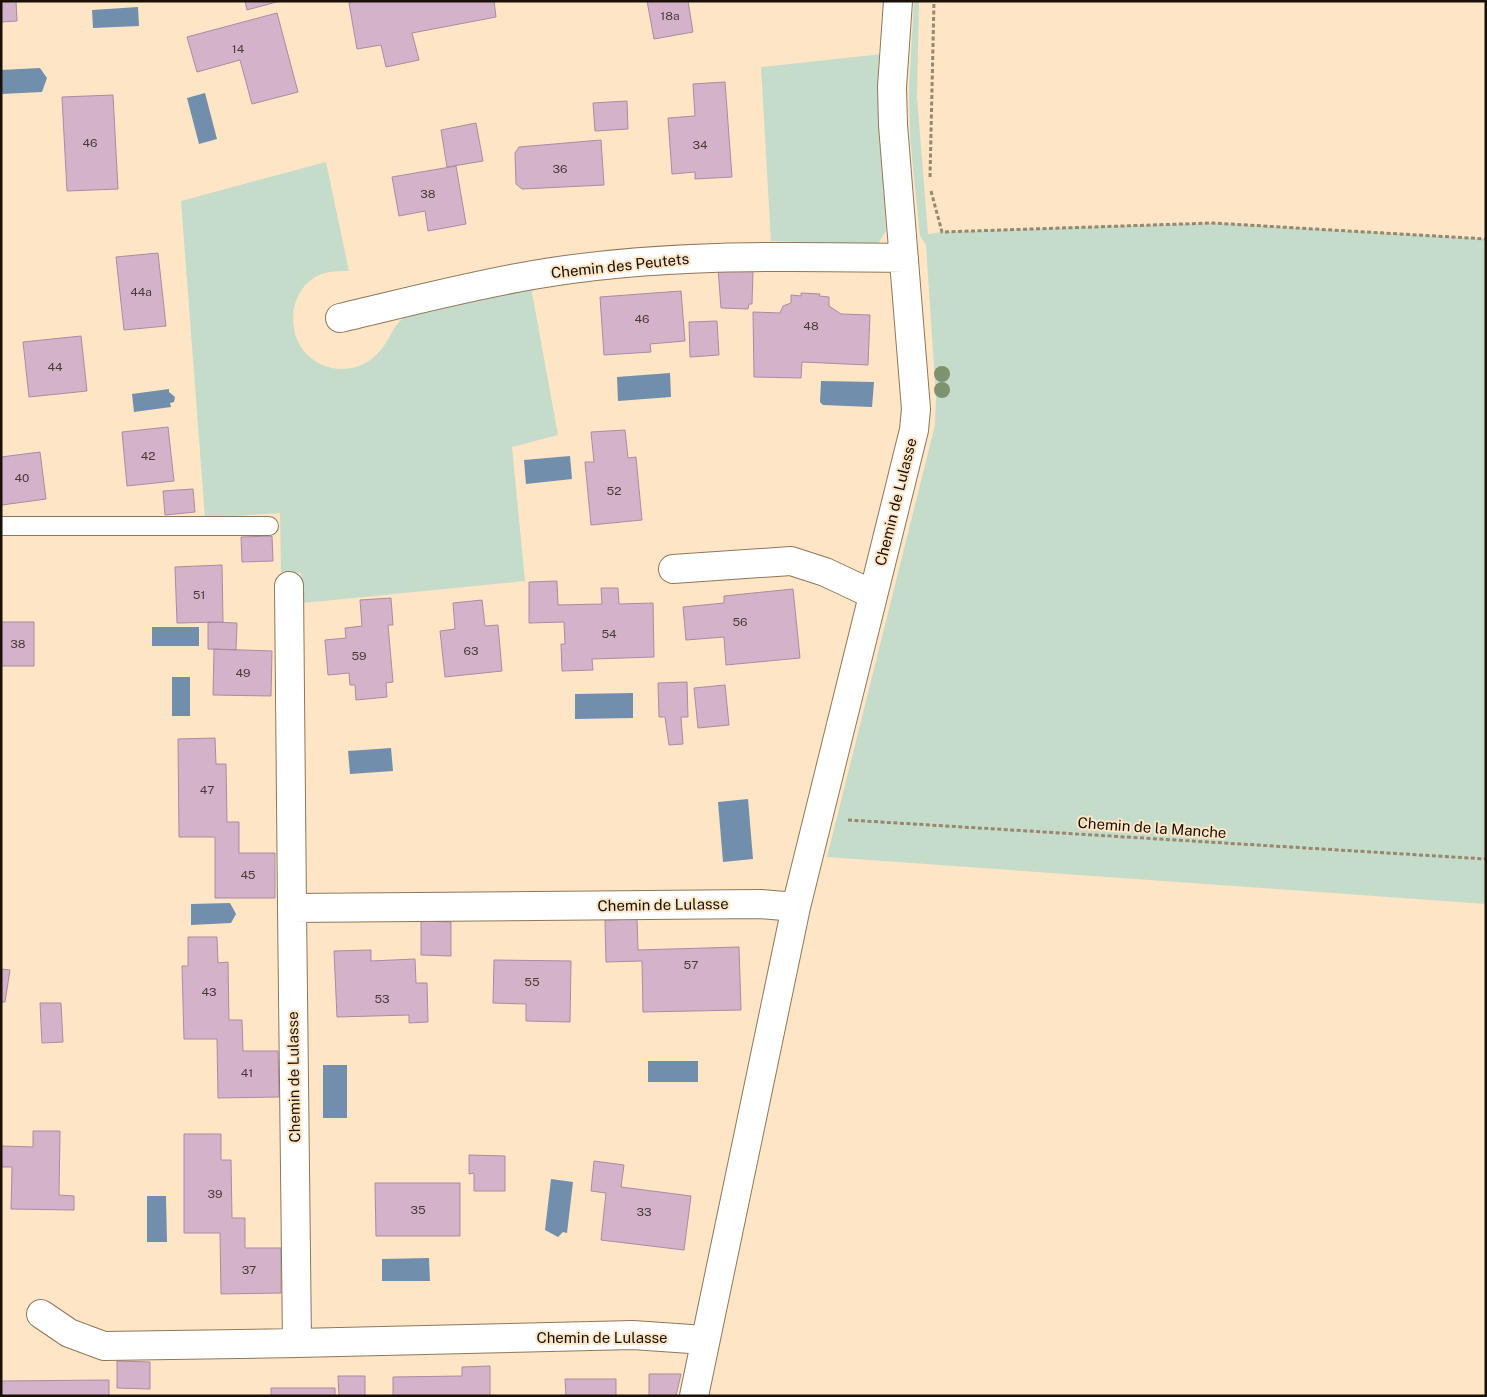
<svg xmlns="http://www.w3.org/2000/svg" width="1487" height="1397" font-family="'Public Sans',sans-serif">
	<style>
		.green { fill: #c6dcca }
		.water { fill: #718eac }
		.building { fill: #d4b3ca; stroke: #ab8ba2 }
		.lines { fill: none; stroke-linecap: round; stroke-linejoin: round }
		.lane-casing { stroke: #8e785b; stroke-width: 20 }
		.street-casing { stroke: #8e785b; stroke-width: 30 }
		.path { stroke: #978670; stroke-width: 3; stroke-dasharray: 4 2.5; stroke-linecap: butt }
		.lane { stroke: #fff; stroke-width: 18 }
		.street { stroke: #fff; stroke-width: 28 }
		.tree { fill: #7e9270 }
		.labels { text-anchor: middle; stroke-width: 4; stroke-linejoin: round; paint-order: stroke }
		.number-label { font-size: 12px; fill: #483a37 }
		.street-label { font-size: 15px; fill: #191106; stroke: #fde5c5 }
	</style>
	<rect width="100%" height="100%" fill="#fde5c5"/>
	<path class="green" d="M914,1h5l-2,96 11,137 14,-2 270,-9 274,16v665l-659,-47 108,-432 1,-28 -10,-152 -6,-9 -10,-98 -1,-51z
		M882,54l-4,44 8,133 -8,13 -107,-3 -10,-174z
		M326,162l23,109c-10,0 -21,0 -30,4 -28,13 -33,52 -16,75 19,24 55,26 76,2 12,-12 13,-29 30,-37 9,-5 23,-6 33,-8 30,-7 59,-13 89,-20l27,148 -46,12 13,134 -222,22 -2,-30 -20,-1 -1,-59 -75,5 -24,-317z"/>
	<path class="water" d="M138,7l1,19 -46,2 -1,-18z
		M40,68l7,10 -5,14 -41,2v-24z
		M205,93l12,46 -18,5 -12,-46z
		M670,373l1,24 -53,4 -1,-24z
		M821,381l53,1 -2,25 -49,-2 -3,-3z
		M169,389v3l6,5 -1,5 -4,1 1,4 -37,5 -2,-18z
		M570,456l2,23 -46,5 -2,-24z
		M152,627h47v19h-47z
		M172,677h18v39h-18z
		M633,693v25l-58,1v-25z
		M391,748l2,23 -43,3 -2,-23z
		M748,799l5,60 -30,3 -5,-60z
		M230,903l6,11 -5,9 -40,2v-21z
		M648,1061h50v21h-50z
		M323,1065h24v53h-24z
		M551,1179l22,3 -6,51 -4,-1 -5,5 -13,-7z
		M147,1196h19l1,46h-20z
		M429,1258l1,23h-48v-22z"/>
	<path class="building" d="M1,1h15l1,20 -16,1z
		M245,1h35l-33,9z
		M494,1l2,16 -84,16 7,27 -33,7 -5,-22 -24,4 -8,-46 7,-2z
		M647,1h41l5,31 -39,7z
		M277,13l21,79 -46,12 -12,-44 -43,12 -10,-35z
		M725,82l7,95 -37,2v-7l-23,2 -4,-56 27,-2 -2,-32z
		M113,95l5,94 -51,2 -5,-94z
		M627,101l1,28 -33,2 -2,-28z
		M476,123l7,38 -36,6 -6,-37z
		M601,140l3,45 -82,4 -6,-5 -1,-31 4,-6z
		M456,166l10,58 -38,7 -3,-20 -26,5 -7,-39z
		M158,253l8,73 -42,4 -8,-73z
		M749,266v5h4l-1,33h-3l-1,5 -27,-1 -3,-40z
		M681,291l4,50 -35,3 1,8 -47,3 -4,-58z
		M801,293l19,1 -1,2 10,1v9l12,8 29,1 -2,50 -66,-3 -1,16 -47,-1 -1,-65 27,1 3,-7 8,-3v-8l10,1z
		M717,321l2,34 -29,2 -1,-35z
		M81,336l6,55 -58,6 -6,-55z
		M168,427l6,54 -47,5 -5,-54z
		M625,430l3,28 8,-1 6,63 -51,5 -6,-63h9l-3,-30z
		M40,452l6,47 -44,6 -1,4v-52z
		M193,489l2,23 -30,3 -2,-24z
		M272,536l1,25 -31,1 -1,-25z
		M222,565l1,57 -46,1 -2,-56z
		M557,581l1,24 44,-1 -1,-16h17l1,16 34,-1 1,54 -62,2 1,11 -31,1 -1,-27h4l-1,-22 -35,1v-41z
		M793,589l7,69 -74,7 -2,-28 -38,3 -3,-33 41,-4v-7z
		M391,598l2,27h-5l5,57 -7,1 1,14 -31,3 -1,-15h-5l-1,-12 -21,2 -3,-35 21,-2 -1,-10 17,-2 -2,-26z
		M482,600l3,26 13,-1 4,46 -57,6 -5,-46 15,-2 -2,-26z
		M1,622h33v44h-33z
		M208,622l29,1 -1,27 -28,-1z
		M214,649l58,2 -1,45 -58,-1z
		M687,682l1,35h-7l2,27 -14,1 -4,-28h-6l-1,-34z
		M725,685l4,40 -31,3 -4,-40z
		M215,738l1,26h10l1,58h12v31h36v45h-60v-61h-36l-1,-98z
		M637,919l1,31 101,-3 2,63 -98,2 -1,-51 -36,1 -1,-42z
		M421,921l30,1v34l-30,-1z
		M188,937h29l1,26 10,-1 1,58h13l1,31h35l1,46 -61,1 -1,-59h-33l-2,-73h6z
		M371,950v11l44,-2 1,24h11l1,39 -19,1v-8l-72,2 -3,-66z
		M494,960l77,1 -1,61 -44,-1v-17l-33,-1z
		M1,969l9,1 -5,32h-4z
		M40,1003h21l2,39 -21,1z
		M33,1131h27l-1,64 15,1v14l-63,-1 1,-42h-11v-21l32,1z
		M184,1134h37v26h10l1,58h13v30h36v45l-60,1 -1,-61h-36z
		M469,1155l36,1v35h-31v-18l-5,1z
		M594,1161l30,4 -3,22 70,9 -7,54 -83,-10 5,-47 -15,-2z
		M375,1183h85v53h-84z
		M117,1361l33,1v27l-33,-1z
		M490,1366v30h-97v-19l69,-1v-9z
		M649,1374h32l-5,22h-27z
		M338,1376h27v20h-26z
		M565,1379h51v17h-50z
		M109,1380v16h-108v-15z
		M271,1388h64v8h-64z"/>
	<g class="lines">
		<defs>
			<path id="lane" d="M1,526h268"/>
			<path id="street" d="M340,318c64,-15 128,-32 193,-43 122,-21 247,-19 371,-17
				M673,569l118,-8 34,11 47,22
				M289,586l3,322
				M41,1314l28,19 35,13 193,-3
				M705,1340l-72,-5 -336,8 -5,-435 468,-4 36,3
				M694,1396l102,-489 118,-477 2,-21 -23,-284 -1,-38 6,-86"/>
		</defs>
		<use href="#lane" class="lane-casing"/>
		<use href="#street" class="street-casing"/>
		<path class="path" d="M930,177l4,-176
			M931,191l11,41 270,-9 274,16
			M848,820l638,39"/>
		<use href="#lane" class="lane"/>
		<use href="#street" class="street"/>
	</g>
	<g class="tree">
		<circle cx="942" cy="374" r="8"/>
		<circle cx="942" cy="390" r="8"/>
	</g>
	<g class="labels">
		<g class="number-label">
			<text x="670" y="20">18a</text>
			<text x="238" y="53">14</text>
			<text x="90" y="147">46</text>
			<text x="700" y="149">34</text>
			<text x="560" y="173">36</text>
			<text x="428" y="198">38</text>
			<text x="141" y="296">44a</text>
			<text x="642" y="323">46</text>
			<text x="811" y="330">48</text>
			<text x="55" y="371">44</text>
			<text x="148" y="460">42</text>
			<text x="22" y="482">40</text>
			<text x="614" y="495">52</text>
			<text x="199" y="599">51</text>
			<text x="740" y="626">56</text>
			<text x="609" y="638">54</text>
			<text x="18" y="648">38</text>
			<text x="471" y="655">63</text>
			<text x="359" y="660">59</text>
			<text x="243" y="677">49</text>
			<text x="207" y="794">47</text>
			<text x="248" y="879">45</text>
			<text x="691" y="969">57</text>
			<text x="532" y="986">55</text>
			<text x="209" y="996">43</text>
			<text x="382" y="1003">53</text>
			<text x="247" y="1077">41</text>
			<text x="215" y="1198">39</text>
			<text x="418" y="1214">35</text>
			<text x="644" y="1216">33</text>
			<text x="249" y="1274">37</text>
		</g>
		<g class="street-label">
			<text transform="translate(620 266) rotate(-6)" y="5">Chemin des Peutets</text>
			<text transform="translate(896 502) rotate(-76)" y="5">Chemin de Lulasse</text>
			<text transform="translate(1152 828) rotate(4)" y="5">Chemin de la Manche</text>
			<text transform="translate(663 905) rotate(-1)" y="5">Chemin de Lulasse</text>
			<text transform="translate(294 1077) rotate(-91)" y="5">Chemin de Lulasse</text>
			<text x="602" y="1343">Chemin de Lulasse</text>
		</g>
	</g>
	<rect width="1487" height="1397" fill="none" stroke="#191106" stroke-width="5"/>
</svg>
